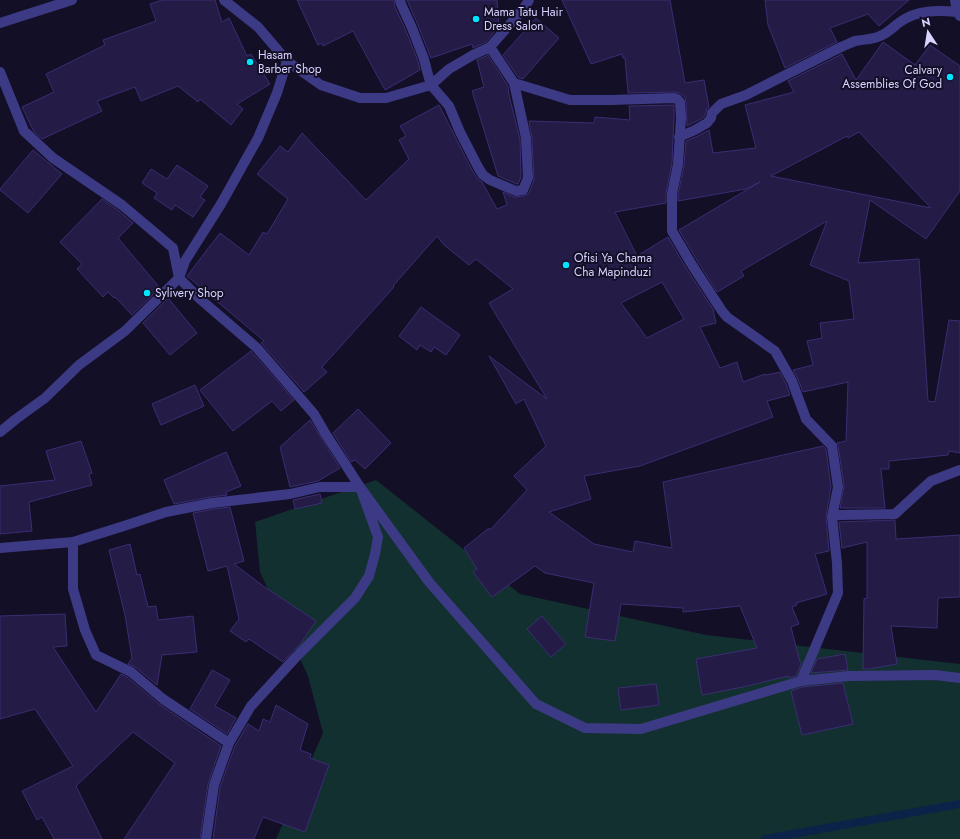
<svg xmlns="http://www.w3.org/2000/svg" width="960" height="839" font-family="Jost,sans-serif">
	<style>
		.green { fill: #12302f }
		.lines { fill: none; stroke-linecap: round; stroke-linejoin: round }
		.stream { stroke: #0c2248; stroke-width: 8 }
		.building { fill: #241b47; stroke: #3b2d73; fill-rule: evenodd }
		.minor { stroke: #3d3a85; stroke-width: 10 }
		.poi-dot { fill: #00e5ff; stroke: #130f26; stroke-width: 1.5 }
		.labels { text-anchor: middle; stroke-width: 4; stroke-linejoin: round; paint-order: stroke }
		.poi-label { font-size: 12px; fill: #d9d4ff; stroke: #130f26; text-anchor: start }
	</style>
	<rect width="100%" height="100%" fill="#130f26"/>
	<path class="green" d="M376,480l144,114 186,41 254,29v175h-684l47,-106 -15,-57 -48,-104 -5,-50z"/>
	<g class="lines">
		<path class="stream" d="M765,839l195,-35"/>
	</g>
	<path class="building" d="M162,0h53l7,22 7,-4 18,38 4,-2 19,30 -33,20 6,5 -12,16 -31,-26 -2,3 -20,-16 -37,15 -6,-14 -38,14 5,10 -60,28 -8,-7 -12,-25 32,-15 -8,-18 59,-29 -2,-5 53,-19 -6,-17z
		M297,0h97l1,7 11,24 12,30 2,9 -35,20 -32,-59 -30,15 -1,-3 -4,2z
		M407,0h90l2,26 -13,16 -13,6 -1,-4 -41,14 -13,-33z
		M562,0h108l15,83 19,-3 5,27 -2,2 -2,6 -2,3 -16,8 -1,-24 -1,-5 -6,-4 -5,-1 -46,1 -3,-35h-2l-1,-4 -31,10z
		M765,0h144l-30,26 -11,-12 -38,14 7,14 -52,26 -17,-43z
		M536,18l23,20 -36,41 -5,-2 -15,-22z
		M883,42l32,23 15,-20 30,21v125l-34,48 -56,-39 -12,63 61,-4 9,142 7,1 14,-82 11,1v132l-11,-2 -1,4 -59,6v8h-8l4,39h-45l4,-22 -6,-41 -1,-2 9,-2 2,-59 -45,10 -5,-13 -5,-9 20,-5 -6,-24 15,-3 -2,-15 34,-4 -5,-38 -39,-16 17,-44 -86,50 3,5 -27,16 -19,-30 -19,-32 81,-48 -14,7 -68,12v-6l6,-30 2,-24 12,-5 11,-6 4,23 43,-5 -11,-43 49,-13 -6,-11 54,-27 14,26zM859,132l72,76 -160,-32 76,-40 1,2z
		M488,55l20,31 1,9 11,44 1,38 -3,7h-1l-19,-8 -26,-85 12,-4 -7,-27z
		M439,105l33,65 6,9 4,3 15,27 10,-4 -4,-13 11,5 10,-1 5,-3 5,-13 -2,-42 -3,-17 65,2 1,-6 35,3 -1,-14 45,-1v13l-1,19 -1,26 -6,30v10l-51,9 22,44 31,-19 18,31 27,41 3,14 -16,4 20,41 17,-6 6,20 22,-8 1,1 14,-3 6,12 4,11 -23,6 6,16 -133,49 -56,10 7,23 -42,13 45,32 39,8 2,-11 37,7 -9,-66 160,-36 3,3 5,38 -5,30 3,34 -14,3 12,40 -31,9 1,2 -5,2 7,17 -8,3 9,35h2l-6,14 -8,2v-2l-45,11 -41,8 -6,-36 61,-11 -17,-42 -57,6v-4l-62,-4 -6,37 -30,-4 9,-54 -49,-10 -10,-7 -43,31 -19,-25 4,-3 -13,-21 25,-20 1,2 37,-40 -13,-14 32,-30 -22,-47 -8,5 -27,-48 58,43 -58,-96 24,-14 -37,-30 -7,6 -25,-20 -7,-9 -44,50 1,1 -72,80 5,5 -23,20 -43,-49 3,-2 -77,-65 33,-43 29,22 14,-23 4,2 21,-35 -31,-25 23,-28 8,6 14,-19 64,67 43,-41 -10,-19 7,-4 -6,-10zM662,282l22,37 -37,19 -26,-35z
		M33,150l29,24 -34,39 -28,-23v-1z
		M177,165l31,21 -8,11 5,3 -12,17 -18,-12 -3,5 -18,-12 3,-5 -15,-10 9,-14 16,10z
		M102,199l16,11 15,13 -15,15 42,50 -28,27 -17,-18 -1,1 -6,-6 -5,5 -26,-28 5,-5 -22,-22z
		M168,298l29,35 -27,22 -27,-32z
		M421,307l39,28 -14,20 -12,-8 -3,5 -11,-7 -3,5 -18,-14z
		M251,351l43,49 -13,11 -9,-10 -39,30 -33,-41z
		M195,385l9,21 -43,19 -9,-21z
		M358,409l33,34 -26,26 -10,-9 -4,2 -18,-29z
		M310,420l30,48 -22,13 -28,6 -10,-40z
		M81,441l11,32 -3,1 3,11 -63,17 3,29 -32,3v-48l55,-6 -9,-29z
		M226,452l15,34 -15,6 1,3 -16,2 -37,7 -10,-24z
		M320,494l2,9 -27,6 -2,-9z
		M230,507l14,54 -10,3 32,24 50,33 -15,22 -18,19 -34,-23 -3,3 -16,-11 9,-12 -12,-53 -19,5 -15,-58 20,-4z
		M895,520l1,19 64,-4v62l-22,1 -1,30 -46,-2 6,38 -28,5h-6l1,-70 3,-1v-56l-25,6 -3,-26z
		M130,544l7,31 3,-1 8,33 8,-1 2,14 35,-4 4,36 -35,3 -5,30 -22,-18 -7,-3 4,-6 -7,-43 -16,-65z
		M65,614l2,32 -14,1 43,65 25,-38 6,3 32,27 62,42 -13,38 -8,55h-76l51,-76 -42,-31 -57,54 26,53h-48l-12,-22 -5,3 -15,-29 51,-25 -38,-57 -35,10v-103z
		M542,616l24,28 -15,13 -24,-28z
		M845,654l3,16 -37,3 6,-14z
		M212,670l18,10 -15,26 21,12 -9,16 -37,-25z
		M843,683l10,41 -51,11 -11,-44 11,-4z
		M656,684l3,21 -38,5 -3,-22z
		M276,705l32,19 -8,26 11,4 -1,4 19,7 -24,67 -42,-15 -9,22h-41l7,-52 15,-41 13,-22 11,7 4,-12 7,3z"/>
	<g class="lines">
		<path class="minor" d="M224,0l34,27 29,34 34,24 39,13h26l45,-13 18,-16 24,-14 17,-8 34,-39 5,-8
			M400,0l1,4 11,24 12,31 3,12 4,14 18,21 11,26 18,35 5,8 7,5 26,11 7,-1 5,-12 -2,-40 -12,-55 -24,-36
			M955,0l2,12 3,4
			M0,23l72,-23
			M0,72l24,59 29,27 69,47 51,43 6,30 21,21 57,49 57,66 11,19 35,54 69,95 107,122 49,24 56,1 160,-48 48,-5 86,-1 25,3
			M514,83l56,17h41l63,-2 3,1 3,3 1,16 -3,46 -6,30v37l20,34 30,46 5,6 48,34 17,30 14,38 26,27 6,41 -6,30 5,46 1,30 -37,88
			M679,137l16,-7 12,-7 4,-5 1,-5 9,-9 25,-9 95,-48c5,-2 9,-4 14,-6 9,-2 17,-1 25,-5 8,-3 13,-9 20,-14 17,-12 37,-12 57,-10
			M0,432l16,-13 29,-21 34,-33 46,-34 54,-53 6,-17 36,-57 37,-66 19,-45 10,-32
			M832,517l7,-2 56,-1 36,-33 29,-11
			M73,542v47l12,41 11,25 35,17 32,27 66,44
			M0,548l73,-6 54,-17 39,-13 46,-9 78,-9 30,-7h40l18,50 -3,17 -6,22 -14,22 -59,59 -45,49 -22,37 -15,42 -8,54"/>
	</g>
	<g class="poi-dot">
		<circle cx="476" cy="19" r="4"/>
		<circle cx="250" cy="62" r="4"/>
		<circle cx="950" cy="77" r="4"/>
		<circle cx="566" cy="265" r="4"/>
		<circle cx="147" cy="293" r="4"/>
	</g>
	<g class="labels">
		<g class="poi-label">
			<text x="484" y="16">Mama Tatu Hair<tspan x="484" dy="14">Dress Salon</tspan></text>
			<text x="258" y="59">Hasam<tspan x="258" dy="14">Barber Shop</tspan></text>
			<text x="942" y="74" text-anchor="end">Calvary<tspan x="942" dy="14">Assemblies Of God</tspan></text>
			<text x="574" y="262">Ofisi Ya Chama<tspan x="574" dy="14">Cha Mapinduzi</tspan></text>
			<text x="155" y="297">Sylivery Shop</text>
		</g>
	</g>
	<g transform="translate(928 32) rotate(348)" stroke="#130f26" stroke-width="3" paint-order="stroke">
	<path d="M0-3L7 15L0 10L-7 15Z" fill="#d9d4ff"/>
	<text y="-6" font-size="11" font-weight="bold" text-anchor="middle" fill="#d9d4ff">N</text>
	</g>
</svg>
